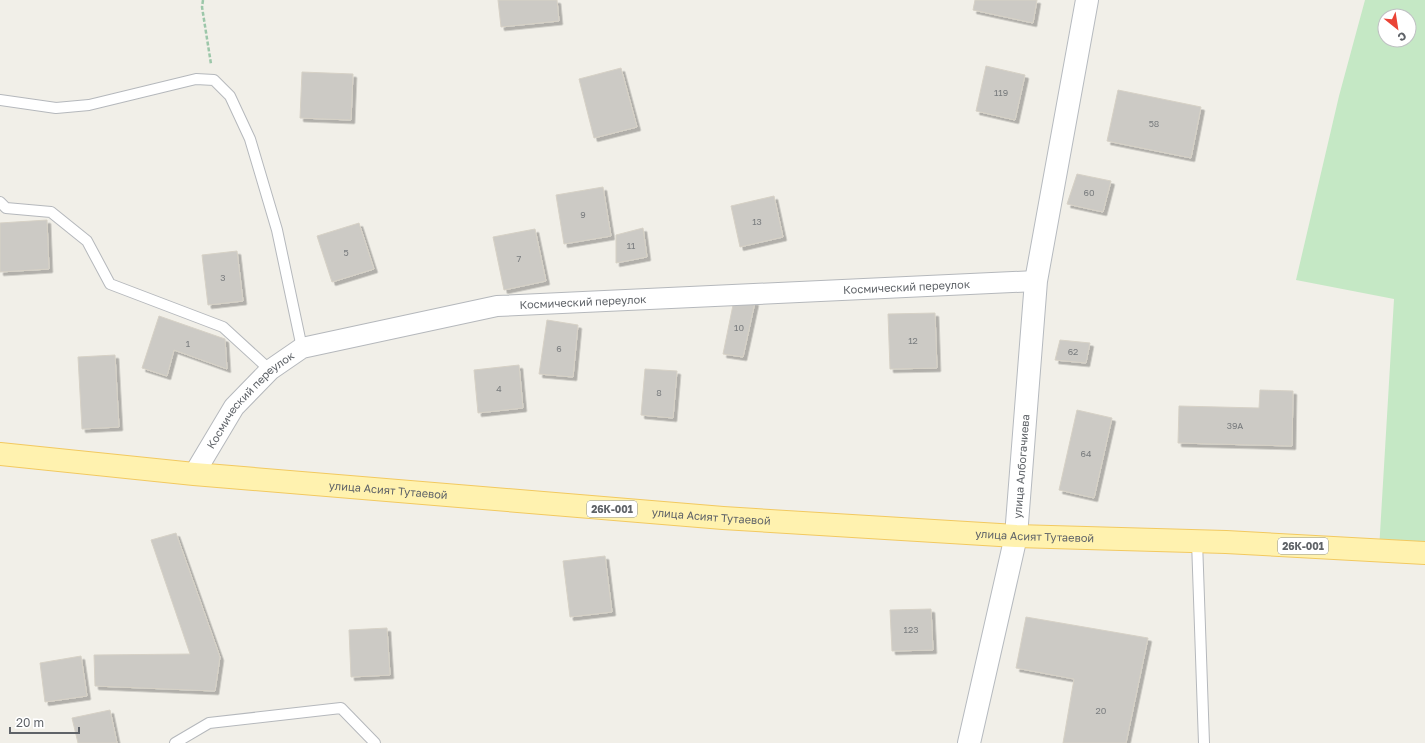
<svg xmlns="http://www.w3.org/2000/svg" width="1425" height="743" font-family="'Golos Text',sans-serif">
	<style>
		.green { fill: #c5e8c5; fill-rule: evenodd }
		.building { fill: #cccac5; stroke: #d6d1c6; filter: url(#shadow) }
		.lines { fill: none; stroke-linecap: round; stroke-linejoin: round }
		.lane-casing { stroke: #b5b8bc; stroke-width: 12 }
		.street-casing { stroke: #b5b8bc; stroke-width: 22 }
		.secondary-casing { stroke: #b6babf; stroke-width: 24 }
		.primary-casing { stroke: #f2c960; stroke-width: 24 }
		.path { stroke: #9cc7a9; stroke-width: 2.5; stroke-dasharray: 4 2; stroke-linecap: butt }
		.lane { stroke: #fff; stroke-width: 10 }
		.street { stroke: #fff; stroke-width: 20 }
		.secondary { stroke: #fff; stroke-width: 22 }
		.primary { stroke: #fff2af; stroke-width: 22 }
		.labels { text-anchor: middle; stroke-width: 3.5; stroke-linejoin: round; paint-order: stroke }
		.number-label { font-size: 9px; fill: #7a7d7f }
		.shield { fill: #fff; stroke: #8f9295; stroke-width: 1 }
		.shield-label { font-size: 10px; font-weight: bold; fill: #5f6368 }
		.street-label { font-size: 11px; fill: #5f6368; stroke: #fff }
	</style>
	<defs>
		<filter id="shadow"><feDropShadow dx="3.5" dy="3.5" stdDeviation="0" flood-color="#0004"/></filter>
	</defs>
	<rect width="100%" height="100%" fill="#f1efe8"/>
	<path class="green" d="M1365,0h60v553l-46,-3 15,-251 -98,-19 43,-184zM1385,16h24v24h-24z"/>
	<path class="building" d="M498,0h59l2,21 -58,6z
		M975,0h62l-4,23 -60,-13z
		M986,66l39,9 -10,45 -39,-9z
		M621,68l16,59 -43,11 -15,-59z
		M302,72l51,2 -2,46 -51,-2z
		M1118,90l83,17 -10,51 -84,-17z
		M1077,174l34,7 -8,31 -36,-8z
		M603,187l8,49 -47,8 -8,-49z
		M774,196l9,41 -43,10 -9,-41z
		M47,220l2,49 -49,3v-49z
		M359,223l15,46 -42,13 -15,-46z
		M643,228l4,29 -31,6v-28z
		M535,229l11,52 -42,9 -11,-53z
		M237,251l6,50 -35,4 -6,-50z
		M734,300l21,2 -12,55 -20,-3z
		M935,313l2,55 -47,1 -2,-55z
		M159,316l66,23 2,30 -53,-19 -7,26 -25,-8z
		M547,320l31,5 -5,52 -34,-3z
		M1060,340l30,3 -4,20 -31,-3z
		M115,355l4,72 -37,2 -4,-72z
		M519,365l4,43 -45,5 -4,-43z
		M645,369l32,2 -4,47 -32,-3z
		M1260,390l33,1 -1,55 -114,-3 1,-37 80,2z
		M1077,410l35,8 -18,80 -35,-8z
		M176,533l44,124 -5,34 -120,-5 -1,-31 96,-1 -39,-114z
		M605,556l7,56 -42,5 -7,-56z
		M931,609l2,41 -41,1 -2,-41z
		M1026,617l122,21 -22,105h-63l11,-64 -58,-11z
		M387,628l3,47 -39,2 -2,-47z
		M81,656l6,40 -42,6 -5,-39z
		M110,710l7,33h-39l-6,-25z"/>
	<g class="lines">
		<defs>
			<path id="lane" d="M0,100l56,8 33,-3 107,-26 18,1 16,16 20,43 27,91 25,118
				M0,202l6,6 45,4 36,29 23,43 113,43 47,43
				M1197,541l7,202
				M175,743l34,-20 132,-15 34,35"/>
			<g id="street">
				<path id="s1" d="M194,474l40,-67 36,-37 32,-22 195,-42 539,-25"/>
			</g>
			<g id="secondary">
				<path id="s2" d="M969,743l47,-207 20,-255 51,-281"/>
			</g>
			<g id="primary">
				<path id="s3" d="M0,454l194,20 529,44 293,18 210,6 199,11"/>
			</g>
		</defs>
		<use href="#lane" class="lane-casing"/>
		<use href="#street" class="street-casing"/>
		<use href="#secondary" class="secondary-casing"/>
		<use href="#primary" class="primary-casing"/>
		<path class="path" d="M203,0l-1,7 9,57"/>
		<use href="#lane" class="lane"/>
		<use href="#street" class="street"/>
		<use href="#secondary" class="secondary"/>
		<use href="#primary" class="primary"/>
	</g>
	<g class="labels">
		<g class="number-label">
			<text x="1001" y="96">119</text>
			<text x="1154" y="127">58</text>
			<text x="1089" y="196">60</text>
			<text x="583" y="218">9</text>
			<text x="757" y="225">13</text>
			<text x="631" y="249">11</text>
			<text x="346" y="256">5</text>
			<text x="519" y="262">7</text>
			<text x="223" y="281">3</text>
			<text x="739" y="331">10</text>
			<text x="913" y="344">12</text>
			<text x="188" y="347">1</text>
			<text x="559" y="352">6</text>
			<text x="1073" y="355">62</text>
			<text x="499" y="392">4</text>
			<text x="659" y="396">8</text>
			<text x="1235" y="429">39А</text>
			<text x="1086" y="457">64</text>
			<text x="911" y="633">123</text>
			<text x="1101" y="714">20</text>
		</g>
		<g class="shield">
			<rect x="587" y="501" width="50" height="16" rx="3"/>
			<rect x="1278" y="538" width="50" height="16" rx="3"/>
		</g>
		<g class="shield-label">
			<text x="612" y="513">26К-001</text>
			<text x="1303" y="550">26К-001</text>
		</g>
		<g class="street-label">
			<text dy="4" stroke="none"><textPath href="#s1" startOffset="778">Космический переулок</textPath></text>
			<text dy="4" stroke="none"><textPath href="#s1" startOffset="454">Космический переулок</textPath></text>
			<text dy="4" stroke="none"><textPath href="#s1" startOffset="94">Космический переулок</textPath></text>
			<text dy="4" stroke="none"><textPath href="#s2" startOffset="282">улица Албогачиева</textPath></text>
			<text dy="4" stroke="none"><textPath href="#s3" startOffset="390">улица Асият Тутаевой</textPath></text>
			<text dy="4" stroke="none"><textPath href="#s3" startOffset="714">улица Асият Тутаевой</textPath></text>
			<text dy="4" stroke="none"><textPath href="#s3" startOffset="1038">улица Асият Тутаевой</textPath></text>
		</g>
	</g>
	<g transform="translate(1397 28) rotate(150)"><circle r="19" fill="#ffffff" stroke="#bfc1c3"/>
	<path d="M0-3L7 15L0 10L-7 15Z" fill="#ea4335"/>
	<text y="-6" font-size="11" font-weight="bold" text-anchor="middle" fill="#5f6368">С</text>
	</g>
	<path d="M10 727v6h69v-6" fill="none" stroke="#5f6368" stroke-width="2"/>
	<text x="16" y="727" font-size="12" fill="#5f6368" stroke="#ffffff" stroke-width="3" paint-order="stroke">20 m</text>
</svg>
